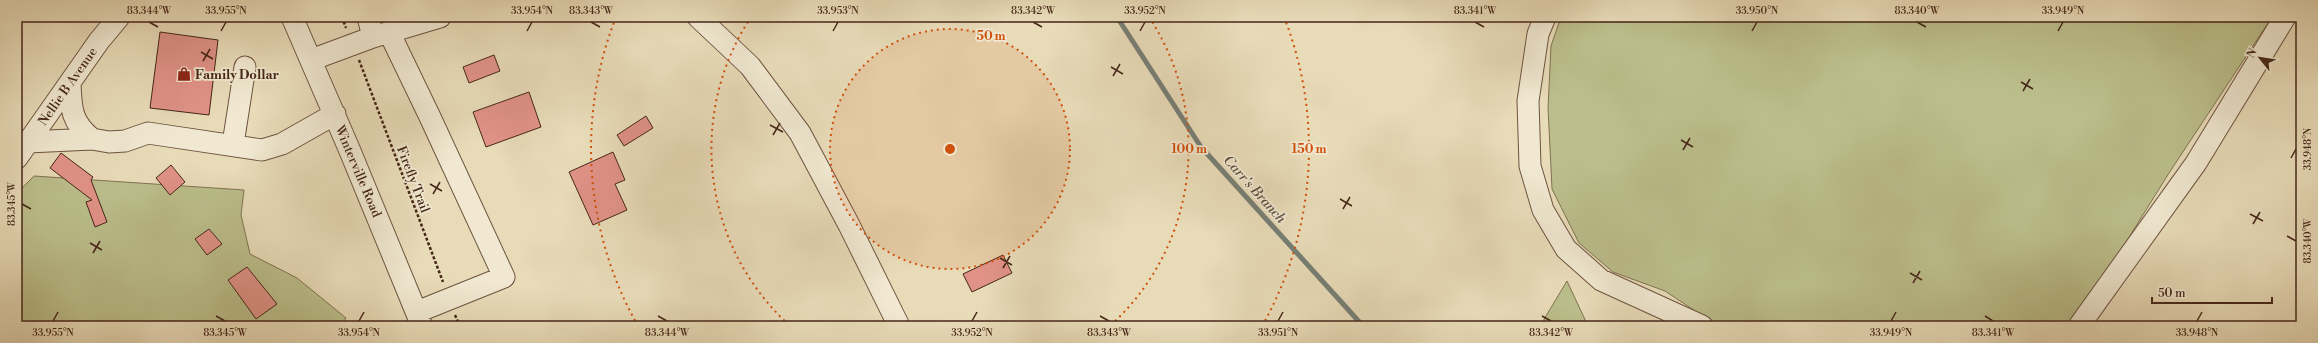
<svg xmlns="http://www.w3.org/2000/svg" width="2318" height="343" font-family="'Libre Bodoni',serif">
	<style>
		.green { fill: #bbbe8b; stroke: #807252 }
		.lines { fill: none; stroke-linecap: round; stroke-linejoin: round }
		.stream { stroke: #777f76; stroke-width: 5 }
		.building { fill: #e09287; stroke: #452618 }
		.minor-casing { stroke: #6e5340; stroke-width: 23 }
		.path { stroke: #452618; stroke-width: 2.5; stroke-dasharray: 3 2; stroke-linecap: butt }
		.minor { stroke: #f0e8d1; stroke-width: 21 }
		.ticks { fill: none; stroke: #452618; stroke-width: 1.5 }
		.ring { fill: none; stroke: #d0510e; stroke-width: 2; stroke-dasharray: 2 4 }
		.labels { text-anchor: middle; stroke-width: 3.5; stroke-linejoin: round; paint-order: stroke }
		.poi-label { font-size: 13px; font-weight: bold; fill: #452618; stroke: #f0e8d1; text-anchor: start }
		.street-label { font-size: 13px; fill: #452618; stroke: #f0e8d1 }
		.water-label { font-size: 14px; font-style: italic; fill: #5a4b3f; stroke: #f0e8d1 }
		.centre { fill: #d0510e; stroke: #f0e8d1; stroke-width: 2 }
		.ring-label { font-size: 12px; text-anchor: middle; font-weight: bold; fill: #d0510e; stroke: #f0e8d1; stroke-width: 3.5; stroke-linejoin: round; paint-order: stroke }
		.neatline { fill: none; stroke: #452618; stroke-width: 1.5 }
		.ticks-label { font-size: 10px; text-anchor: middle; fill: #452618 }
	</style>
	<rect width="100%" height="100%" fill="#e8dbb8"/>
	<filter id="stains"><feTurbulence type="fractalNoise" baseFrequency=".005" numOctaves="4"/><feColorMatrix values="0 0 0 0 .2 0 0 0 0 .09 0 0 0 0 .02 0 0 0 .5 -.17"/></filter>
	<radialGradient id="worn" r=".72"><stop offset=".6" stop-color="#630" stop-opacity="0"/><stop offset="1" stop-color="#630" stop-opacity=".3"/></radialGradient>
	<path class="green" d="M1561,17h711l-103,156 -56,90 -46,63h-349l-53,-35 -52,-19 -34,-29 -27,-54 -4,-81 3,-62z
		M34,176l210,14 -3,25 9,39 47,24 49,40 -5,8h-324v-133z
		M1567,281l21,45h-48z"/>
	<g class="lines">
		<path class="stream" d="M1117,17l84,130 162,179"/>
	</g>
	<path class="building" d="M160,32l58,8 -9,75 -59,-7z
		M494,55l6,16 -31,12 -6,-16z
		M529,92l12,35 -55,20 -13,-35z
		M646,116l7,12 -29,18 -7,-11z
		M613,152l12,28 -10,4 12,26 -34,15 -24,-53z
		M61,153l32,24 -2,3 16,42 -12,5 -9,-25 6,-2 -42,-32z
		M171,165l14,17 -15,13 -14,-17z
		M209,229l13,15 -15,11 -12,-16z
		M1003,255l9,18 -40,19 -9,-18z
		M247,267l30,37 -21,15 -28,-39z"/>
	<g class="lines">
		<defs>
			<path id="minor" d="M292,17l58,134 72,175
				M368,17l5,20
				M698,17l52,49 50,67 49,92 50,101
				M1545,17l-7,17 -10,67 2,65 13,44 23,39 35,31 101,46
				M389,32l41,85 74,160 -87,35
				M311,60l62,-23 67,-20
				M70,83c1,25 1,39 22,56
				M28,142l64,-3 17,3 16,-1 23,-8 114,17 20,-6 53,-30
				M233,144l12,-77
				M17,158l82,-117 20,-24
				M2079,326l117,-163 89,-146"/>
		</defs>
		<use href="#minor" class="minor-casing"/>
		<path class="path" d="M342,17l4,11
			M359,60l84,222
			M455,315l5,11"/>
		<use href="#minor" class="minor"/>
	</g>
	<path class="ticks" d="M149,22l9,5M591,22l9,5M1033,22l9,5M1475,22l9,5M1917,22l9,5M221,31l5,-9M527,31l5,-9M833,31l5,-9M1140,31l5,-9M1752,31l5,-9M2058,31l5,-9M201,52l12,7M203,61l7,-12M1111,67l12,7M1113,76l7,-12M2021,82l12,7M2023,91l7,-12M770,125l13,7M773,135l7,-12M1681,140l12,7M1683,150l7,-12M2291,158l5,-9M430,184l12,7M433,194l7,-12M1340,199l12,7M22,204l9,5M1343,209l7,-12M2250,214l13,7M2253,224l7,-12M2287,236l9,5M90,243l12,7M93,253l7,-12M1000,258l12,7M1003,268l7,-12M1910,273l12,7M1913,283l7,-12M216,316l9,5M658,316l9,5M1100,316l9,5M1542,316l9,5M1985,316l8,5M53,321l5,-9M359,321l5,-9M972,321l5,-9M1278,321l5,-9M1891,321l5,-9M2197,321l5,-9"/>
	<circle cx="950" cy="149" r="120" fill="#d0510e" fill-opacity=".12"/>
	<g class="ring">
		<circle cx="950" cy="149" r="120"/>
		<path d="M789 325A239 239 0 0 1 751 17M1149 17A239 239 0 0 1 1111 325"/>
		<path d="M638 326A359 359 0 0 1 616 17M1284 17A359 359 0 0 1 1262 326"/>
	</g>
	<defs>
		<symbol id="shop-bare" viewBox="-9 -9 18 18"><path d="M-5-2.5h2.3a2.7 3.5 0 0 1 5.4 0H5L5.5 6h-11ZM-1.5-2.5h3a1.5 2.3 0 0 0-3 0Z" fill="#8f2418" stroke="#f0e8d1" stroke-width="2.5" paint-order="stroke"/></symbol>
	</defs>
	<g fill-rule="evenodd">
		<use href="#shop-bare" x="174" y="64" width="20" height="20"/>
	</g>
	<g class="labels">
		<g class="poi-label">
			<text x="195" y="79">Family Dollar</text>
		</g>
		<g class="street-label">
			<text transform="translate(67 86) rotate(-55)" y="5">Nellie B Avenue</text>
			<text transform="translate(359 171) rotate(67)" y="5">Winterville Road</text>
			<text transform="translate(414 179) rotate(69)" y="5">Firefly Trail</text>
		</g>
		<g class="water-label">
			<text transform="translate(1255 189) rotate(48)" y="5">Carr's Branch</text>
		</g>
	</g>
	<circle cx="950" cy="149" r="6" class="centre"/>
	<g class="ring-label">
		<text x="991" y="40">50 m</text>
		<text x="1189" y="153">100 m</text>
		<text x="1309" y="153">150 m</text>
	</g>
	<rect width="2318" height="343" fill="none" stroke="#e8dbb8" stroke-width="44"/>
	<g transform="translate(2260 58) rotate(300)" stroke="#f0e8d1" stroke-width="3" paint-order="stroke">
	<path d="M0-3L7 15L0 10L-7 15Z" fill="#452618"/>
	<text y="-6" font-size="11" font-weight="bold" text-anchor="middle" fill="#452618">N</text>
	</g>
	<path d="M2152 297v6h120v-6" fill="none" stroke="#452618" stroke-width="2"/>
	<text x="2158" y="297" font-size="12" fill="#452618" stroke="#f0e8d1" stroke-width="3" paint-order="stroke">50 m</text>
	<rect x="22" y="22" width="2274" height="299" class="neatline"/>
	<g class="ticks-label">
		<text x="149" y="14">83.344°W</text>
		<text x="226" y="14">33.955°N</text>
		<text x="532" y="14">33.954°N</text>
		<text x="591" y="14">83.343°W</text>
		<text x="838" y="14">33.953°N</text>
		<text x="1033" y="14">83.342°W</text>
		<text x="1145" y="14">33.952°N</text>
		<text x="1475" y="14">83.341°W</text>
		<text x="1757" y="14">33.950°N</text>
		<text x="1917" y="14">83.340°W</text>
		<text x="2063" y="14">33.949°N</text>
		<text transform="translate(2307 149) rotate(-90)" y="4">33.948°N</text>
		<text transform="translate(11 204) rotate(-90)" y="4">83.345°W</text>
		<text transform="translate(2307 241) rotate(-90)" y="4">83.340°W</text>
		<text x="53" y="336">33.955°N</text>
		<text x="225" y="336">83.345°W</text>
		<text x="359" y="336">33.954°N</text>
		<text x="667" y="336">83.344°W</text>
		<text x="972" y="336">33.952°N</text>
		<text x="1109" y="336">83.343°W</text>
		<text x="1278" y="336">33.951°N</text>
		<text x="1551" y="336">83.342°W</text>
		<text x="1891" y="336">33.949°N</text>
		<text x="1993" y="336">83.341°W</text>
		<text x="2197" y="336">33.948°N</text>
	</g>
	<rect width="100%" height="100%" filter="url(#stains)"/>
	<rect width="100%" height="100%" fill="url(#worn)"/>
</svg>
